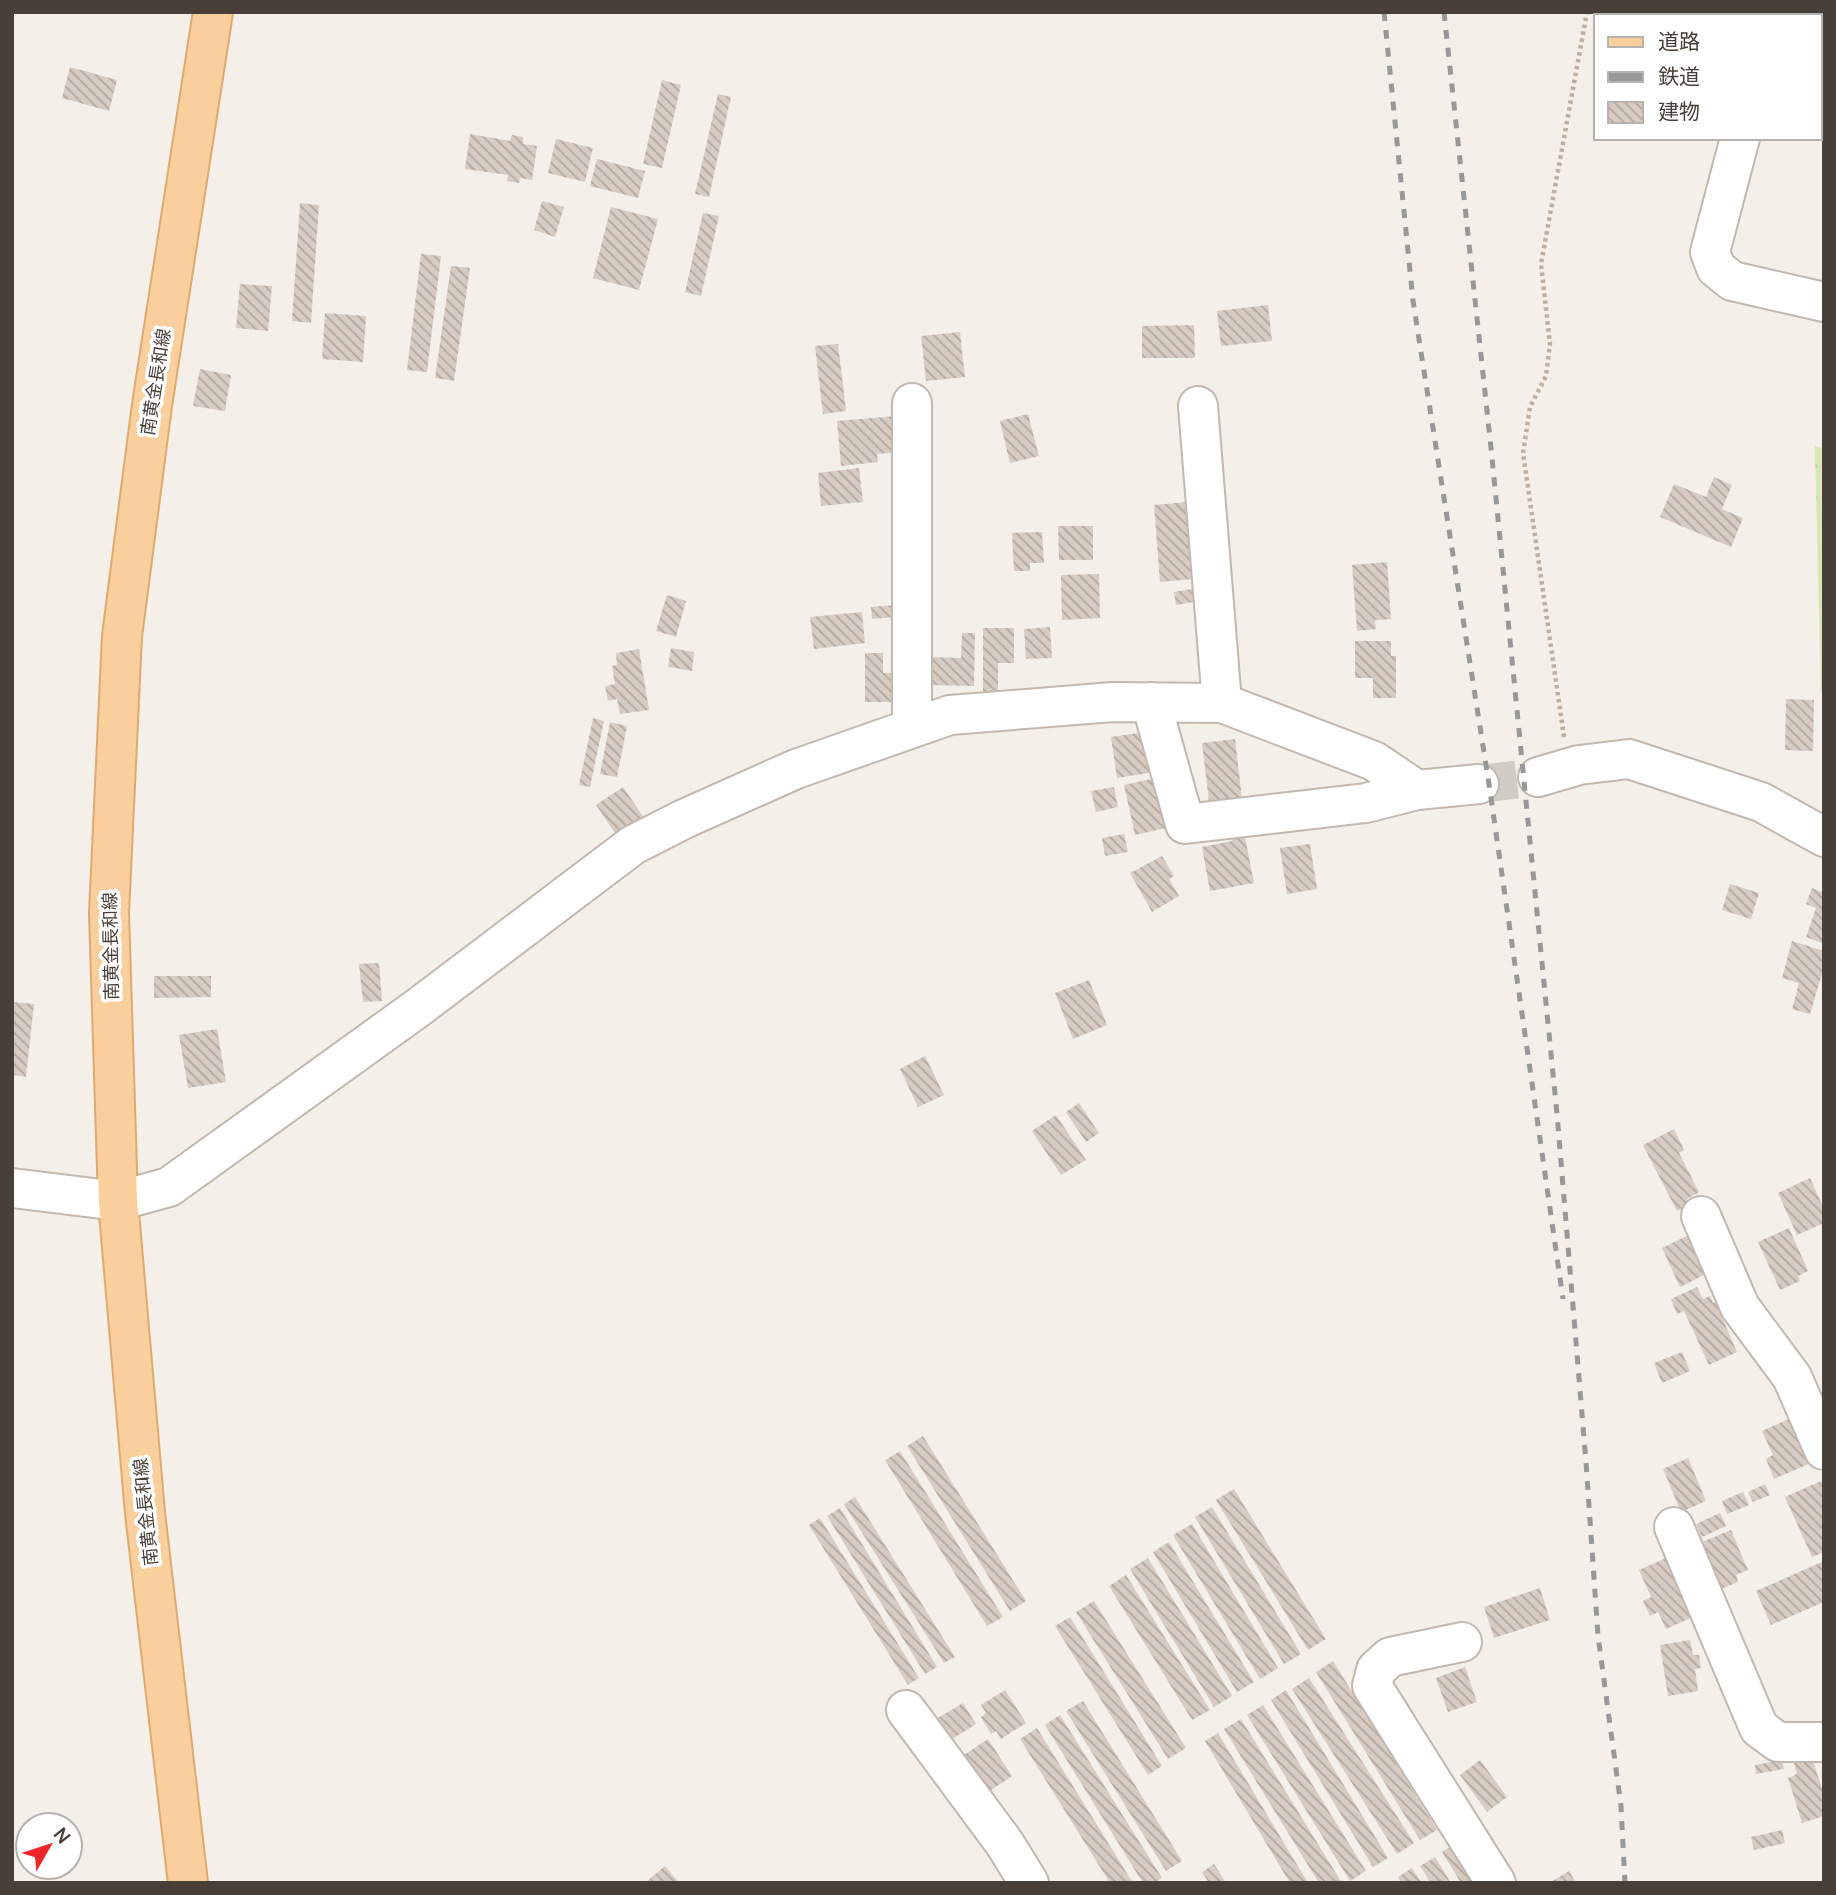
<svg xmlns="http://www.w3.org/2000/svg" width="1836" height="1895" font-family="Manrope,'Noto Sans JP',sans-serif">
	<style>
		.park { fill: url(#park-crowns) }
		.building { fill: url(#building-back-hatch) }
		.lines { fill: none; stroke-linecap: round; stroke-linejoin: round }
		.minor-tunnel { stroke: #d1ccc6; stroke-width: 38; stroke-dasharray: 38 19; stroke-linecap: butt }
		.minor-casing { stroke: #c2b8af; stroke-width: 42 }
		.major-casing { stroke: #deaa6d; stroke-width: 42 }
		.path { stroke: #c0af9e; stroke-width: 4.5; stroke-dasharray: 3.5 3.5; stroke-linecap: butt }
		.minor { stroke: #fff; stroke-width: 38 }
		.major { stroke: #f9d09d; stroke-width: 38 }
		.rail { stroke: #989898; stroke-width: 5; stroke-dasharray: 9 9; stroke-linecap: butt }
		.labels { text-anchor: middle; stroke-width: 7; stroke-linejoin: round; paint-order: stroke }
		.street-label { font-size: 18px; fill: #473f38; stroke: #fff }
	</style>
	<defs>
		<pattern id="park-crowns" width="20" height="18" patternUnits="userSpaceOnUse" patternTransform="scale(1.75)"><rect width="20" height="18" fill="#d7e6b4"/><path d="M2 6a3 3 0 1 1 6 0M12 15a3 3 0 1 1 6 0" fill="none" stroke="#bac69c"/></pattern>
		<pattern id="building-back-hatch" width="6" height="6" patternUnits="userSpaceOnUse" patternTransform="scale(1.75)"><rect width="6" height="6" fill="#d8ccc2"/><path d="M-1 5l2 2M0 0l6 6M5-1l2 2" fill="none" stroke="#b1a79f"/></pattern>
	</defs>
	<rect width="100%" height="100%" fill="#f4efe9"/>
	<path class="park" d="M1815,446l9,3v243h-3z"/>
	<path class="building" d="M70,67l47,13 -8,31 -47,-13z
		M1820,72l4,1v44h-4z
		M662,80l19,5 -19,83 -19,-4z
		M718,94l13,3 -22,100 -14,-3z
		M470,134l40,7 2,-6 11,2v7l14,2 -5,34 -12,-2 -1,5 -12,-2 1,-6 -43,-6z
		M556,139l37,9 -8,34 -37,-9z
		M597,159l48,12 -7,27 -48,-12z
		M542,201l22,6 -9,30 -21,-7z
		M300,203l19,2 -8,118 -19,-2z
		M611,207l47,12 -19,71 -46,-12z
		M703,213l16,3 -18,80 -16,-4z
		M421,254l20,2 -14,116 -20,-2z
		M451,266l19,2 -16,113 -19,-3z
		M240,284l32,2 -4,45 -32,-3z
		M1268,305l4,36 -51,5 -4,-35z
		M325,313l41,3 -3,46 -41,-3z
		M1194,325l1,33h-53v-32z
		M960,332l5,45 -39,4 -5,-45z
		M838,344l8,67 -23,3 -8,-68z
		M200,369l31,6 -6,36 -32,-5z
		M1028,414l11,42 -29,7 -10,-42z
		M896,416l4,36 -23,2 1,8 -37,4 -4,-45z
		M859,468l4,34 -42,4 -3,-33z
		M1714,477l18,8 -10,24 21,9 -12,29 -71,-30 14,-33 32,13z
		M1187,502l6,77 -33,3 -6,-77z
		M1058,526h35v34h-34z
		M1042,532l2,31h-14v8h-16l-2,-38z
		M1387,562l4,57 -16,1 1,9 -19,2 -5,-66z
		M1099,574l1,44 -38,2 -1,-45z
		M1198,588l2,13 -24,4 -2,-13z
		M667,595l19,6 -10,36 -20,-6z
		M895,605l1,12 -24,2 -1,-12z
		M862,612l3,31 -51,6 -4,-32z
		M1050,627l2,31 -26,1 -2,-30z
		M983,628h31v35h-16v32h-15z
		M962,633h13l-1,53 -46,-1 1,-28 32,1z
		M1355,641h36v15h5v42h-23v-20h-18z
		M671,648l23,4 -2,19 -24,-4z
		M639,649l10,61 -29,4 -3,-15 -9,2 -3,-15 10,-2 -3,-18 5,-1 -1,-12z
		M865,653h18v20h11v29h-29z
		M1786,699l28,1 -1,51 -28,-1z
		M593,718l11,3 -14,66 -11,-2z
		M610,722l17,4 -10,51 -17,-3z
		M1139,733l3,15 9,-2 4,26 -38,6 -6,-41z
		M1235,739l7,60 -33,3 -7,-59z
		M1156,778l10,50 -31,7 -11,-50z
		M623,787l21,31 -27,18 -21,-31z
		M1114,787l4,20 -22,5 -5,-21z
		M1243,827l11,56 -44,8 -8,-44 30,-6 -2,-12z
		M1124,834l4,18 -23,4 -3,-18z
		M1310,844l7,45 -30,5 -7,-46z
		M1162,856l12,20 -5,3 10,17 -27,16 -22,-39z
		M1730,884l29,9 -8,26 -29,-9z
		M1812,888l12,5v51l-18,-7 10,-29 -10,-4z
		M1792,941l32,10v16l-14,47 -18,-5 7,-26 -17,-5z
		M379,963l3,38 -19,1 -4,-38z
		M154,976h57v21l-57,1z
		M1089,980l18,45 -34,14 -18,-46z
		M12,1002l22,2 -8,73 -14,-2z
		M217,1029l9,53 -38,6 -9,-53z
		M925,1056l19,39 -26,12 -18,-38z
		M1079,1103l20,30 -13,9 -20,-30z
		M1056,1115l30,45 -25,15 -29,-44z
		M1674,1129l10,21 -5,3 20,39 -12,7 2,6 -12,6 -34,-66z
		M1810,1178l14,31v14l-27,12 -19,-42z
		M1789,1228l19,43 -10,5 2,5 -20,9 -22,-48z
		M1691,1234l8,16 -5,2 10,23 -24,12 -18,-39z
		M1697,1287l6,12 7,-3 3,7 9,-5 6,14 -7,3 16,37 -28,13 -25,-54 -7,3 -6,-15z
		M1682,1352l8,19 -28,12 -8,-20z
		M1791,1418l20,45 -37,16 -8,-20 7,-4 -11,-24z
		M923,1436l103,165 -16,10 -103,-165z
		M900,1451l103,166 -16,9 -102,-166z
		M1688,1458l18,43 -25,11 -18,-43z
		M1821,1481l3,5v66l-12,5 -27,-60z
		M1765,1484l5,11 -17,7 -5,-10z
		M1234,1489l92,150 -18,11 -92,-150z
		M1743,1492l6,13 -22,9 -5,-13z
		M855,1497l100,160 -11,6 -100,-159z
		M1212,1507l89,147 -17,10 -89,-147z
		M840,1508l97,159 -12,7 -98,-158z
		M1720,1513l6,13 -24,11 -6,-13z
		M820,1518l99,160 -11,7 -99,-160z
		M1192,1524l86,144 -18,11 -87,-144z
		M1731,1530l17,40 -12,5 2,7 -22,9 -19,-47z
		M1169,1542l85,140 -17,10 -84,-140z
		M1668,1557l27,59 -29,13 -8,-17 -8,4 -7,-15 8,-4 -12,-27z
		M1148,1558l84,138 -18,11 -84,-138z
		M1824,1561v41l-53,23 -15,-34z
		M1126,1575l84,135 -18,10 -83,-134z
		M1540,1588l10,32 -56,18 -10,-31z
		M1094,1601l92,147 -18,11 -92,-147z
		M1070,1617l92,149 -14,9 -93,-149z
		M1690,1640l3,15h6l2,13 -6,1 3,22 -30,5 -8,-51z
		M1333,1661l104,169 -17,10 -104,-168z
		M1465,1667l12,35 -29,10 -12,-34z
		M1309,1678l105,165 -17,11 -105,-165z
		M1005,1690l21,33 -25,16 -5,-8 -5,3 -10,-17 5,-4 -5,-8z
		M1286,1690l102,168 -15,9 -102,-167z
		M1083,1701l99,160 -16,10 -100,-160z
		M963,1703l13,21 -27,17 -13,-22z
		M1263,1705l103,166 -16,10 -103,-166z
		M1060,1715l102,163 -7,5h-12l-98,-158z
		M1241,1719l101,164h-23l-95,-154z
		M1037,1728l96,155h-23l-90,-144z
		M1218,1733l90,150h-18l-85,-142z
		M988,1739l24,37 -24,16 -24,-37z
		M1812,1758l12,36v22l-22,7 -14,-45 9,-4 -3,-11z
		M1480,1760l27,37 -20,15 -27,-37z
		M1782,1760l2,9 -28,5 -1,-9z
		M1782,1830l3,13 -31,7 -3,-13z
		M1457,1843l25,40h-21l-19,-31z
		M1435,1857l16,26h-20l-11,-17z
		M1214,1864l12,19h-17l-7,-11z
		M665,1866l14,17h-31l-1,-2z
		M1412,1868l10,15h-21l-3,-6z
		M1569,1871l7,12h-27z"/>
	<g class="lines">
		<path class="minor-tunnel" d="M1479,784l59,-7"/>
		<defs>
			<path id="minor" d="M1772,16l1,-4
				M1820,52l4,1
				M1740,138l-30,114 6,16 16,13 92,21
				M912,403v325
				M1198,406l24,297
				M1151,702l34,122 181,-21 51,-13
				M1538,777l41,-12 50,-6 132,43 63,35
				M12,1188l106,13 51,-14 250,-180 214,-162 51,-26 112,-50 154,-54 163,-13 109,1 152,58 43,29 62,-6
				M1701,1216l39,91 52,70 32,73
				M1674,1527l85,201 19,14h46
				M1462,1642l-72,15 -14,13 -4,16 124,197
				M906,1710l99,134 24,39"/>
			<path id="major" d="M188,1883l-43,-370 -27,-312 -9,-288 13,-277 30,-231 61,-393"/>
		</defs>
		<use href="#minor" class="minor-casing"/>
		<use href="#major" class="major-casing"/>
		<path class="path" d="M1564,737l-41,-284 7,-46 16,-31 4,-32 -9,-80 46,-252"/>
		<use href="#minor" class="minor"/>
		<use href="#major" class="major"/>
		<path class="rail" d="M1384,12l29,289 76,483 74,515
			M1444,12l47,436 66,666 29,348 12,174 23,170 4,77"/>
	</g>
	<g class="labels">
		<g class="street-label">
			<text transform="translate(156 382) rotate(-81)" y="6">南黄金長和線</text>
			<text transform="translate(111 946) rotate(-91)" y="6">南黄金長和線</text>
			<text transform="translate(146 1512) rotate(-96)" y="6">南黄金長和線</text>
		</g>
	</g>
	<rect width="1836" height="1895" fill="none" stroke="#473f38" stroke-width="28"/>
	<rect x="1594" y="14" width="228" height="126" fill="#ffffff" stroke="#b5b2af" stroke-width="2"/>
	<rect x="1608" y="37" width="35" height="10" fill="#f9d09d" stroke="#b5b2af" stroke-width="2"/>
	<text x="1658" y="49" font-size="21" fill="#473f38">道路</text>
	<rect x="1608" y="72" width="35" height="10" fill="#989898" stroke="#b5b2af" stroke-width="2"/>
	<text x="1658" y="84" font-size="21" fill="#473f38">鉄道</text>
	<rect x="1608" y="102" width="35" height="21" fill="url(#building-back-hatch)" stroke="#b5b2af" stroke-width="2"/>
	<text x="1658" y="119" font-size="21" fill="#473f38">建物</text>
	<g transform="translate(49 1846) rotate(51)"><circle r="33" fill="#ffffff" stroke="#b5b2af" stroke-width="2"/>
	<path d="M0-5L12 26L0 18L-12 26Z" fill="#ef2628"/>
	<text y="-10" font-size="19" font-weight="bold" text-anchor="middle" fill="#473f38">N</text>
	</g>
</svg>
